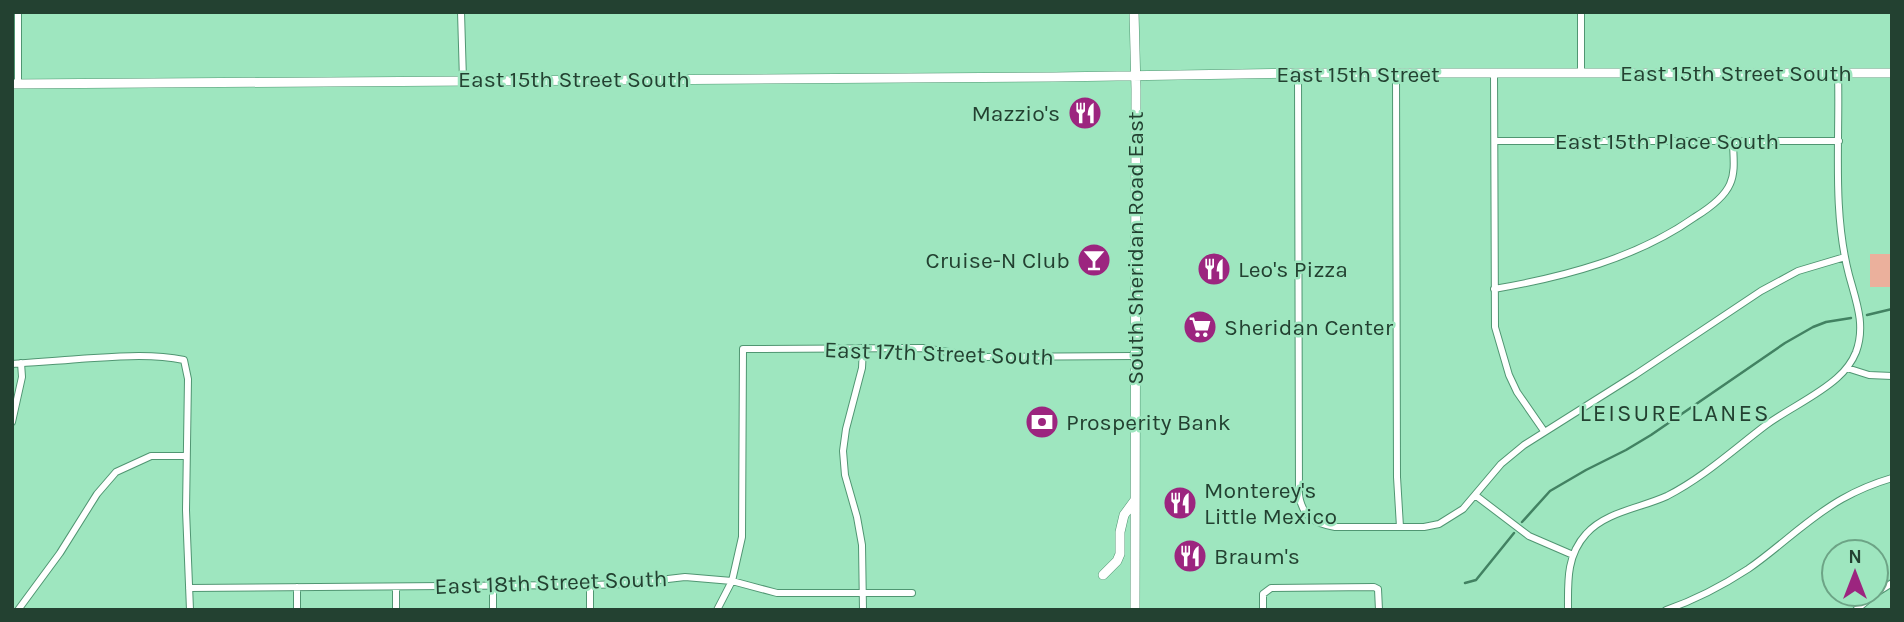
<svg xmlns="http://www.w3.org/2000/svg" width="1904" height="622" font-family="Karla,sans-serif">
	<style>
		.green { fill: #ebb09c }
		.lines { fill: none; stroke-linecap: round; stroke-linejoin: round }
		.stream { stroke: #428262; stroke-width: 2.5 }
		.minor-casing { stroke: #509672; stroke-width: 8 }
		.secondary-casing { stroke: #509672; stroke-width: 10 }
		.minor { stroke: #fff; stroke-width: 6 }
		.secondary { stroke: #fff; stroke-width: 9 }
		.labels { text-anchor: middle; stroke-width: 5; stroke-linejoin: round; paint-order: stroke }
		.street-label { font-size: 23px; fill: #234131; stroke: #9ee6bf }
		.poi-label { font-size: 23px; fill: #234131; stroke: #9ee6bf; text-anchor: start }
		.neighbourhood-label { font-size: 24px; letter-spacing: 2px; fill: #234131; stroke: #9ee6bf }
	</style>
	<rect width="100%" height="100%" fill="#9ee6bf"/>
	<path class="green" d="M1870,254h22v33h-22z"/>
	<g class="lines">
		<path class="stream" d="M1867,315l25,-6
			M1522,522l28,-31 36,-21 40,-20 25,-15 134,-92 28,-16 13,-5 25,-4
			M1465,583l11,-3 38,-47"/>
		<defs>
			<path id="minor" d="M18,12v72
				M461,12l2,68
				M1298,73l1,422c3,21 16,29 36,32h89l15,-3 24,-15 38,-45 23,-19 111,-70 126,-84 37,-20 47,-14
				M1494,73l1,254 14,48 8,17 27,39
				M1581,73v-61
				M1396,74l1,403 3,50
				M1495,141h344
				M1494,289c70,-12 143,-31 201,-72 13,-8 29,-19 35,-33 6,-13 3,-29 3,-43
				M12,364c22,-2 45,-3 67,-5 34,-2 70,-6 105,1l4,19 -2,131 4,100
				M1847,368l22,7 23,1
				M12,422l10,-45 -1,-14
				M1475,495l54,41 44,19
				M493,586v24
				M189,588l401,-3 35,-1 60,-7 47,4 45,12h135
				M1876,593l16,-10
				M18,610l42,-57 37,-59 19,-22 35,-16h35
				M297,610v-23
				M396,610v-23
				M590,610v-25
				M717,610l15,-29 10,-44 1,-188 180,-1 57,9 155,-1
				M863,610l-1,-65 -5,-28 -12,-42 -2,-24 3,-22 16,-61 1,-20
				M1263,610v-16l8,-6 103,-1 4,2 1,21
				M1568,610c0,-27 -2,-54 18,-76 19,-22 55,-26 81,-38 37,-19 66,-46 99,-71 22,-16 51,-29 71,-47 8,-7 15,-16 19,-26 10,-27 0,-51 -7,-77 -17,-65 -9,-135 -11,-202
				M1666,610c29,-10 56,-24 82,-41 32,-22 60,-51 94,-70 16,-9 33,-16 50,-21
				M1856,610l19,-16"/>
			<path id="secondary" d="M1134,12l2,77 -1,521
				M12,84l1043,-7 243,-4h594
				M1103,575l14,-14 3,-7v-22l4,-17 11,-15"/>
		</defs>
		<use href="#minor" class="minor-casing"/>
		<use href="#secondary" class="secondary-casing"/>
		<use href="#minor" class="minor"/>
		<use href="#secondary" class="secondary"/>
	</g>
	<defs>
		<symbol id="restaurant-disc" viewBox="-11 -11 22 22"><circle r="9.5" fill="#9c257f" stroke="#9ee6bf"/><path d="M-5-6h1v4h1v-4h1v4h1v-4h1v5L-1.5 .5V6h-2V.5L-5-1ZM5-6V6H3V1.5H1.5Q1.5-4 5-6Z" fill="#fff"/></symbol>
		<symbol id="bar-disc" viewBox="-11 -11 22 22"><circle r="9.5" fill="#9c257f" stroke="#9ee6bf"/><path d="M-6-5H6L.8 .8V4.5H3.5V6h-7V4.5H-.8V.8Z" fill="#fff"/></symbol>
		<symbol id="supermarket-disc" viewBox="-11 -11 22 22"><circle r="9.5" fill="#9c257f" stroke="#9ee6bf"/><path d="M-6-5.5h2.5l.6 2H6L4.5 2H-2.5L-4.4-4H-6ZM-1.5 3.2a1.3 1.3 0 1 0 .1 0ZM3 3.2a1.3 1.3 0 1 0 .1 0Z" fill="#fff"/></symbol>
		<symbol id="bank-disc" viewBox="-11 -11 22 22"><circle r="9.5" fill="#9c257f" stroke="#9ee6bf"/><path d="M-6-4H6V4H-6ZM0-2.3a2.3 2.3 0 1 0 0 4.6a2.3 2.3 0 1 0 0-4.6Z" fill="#fff"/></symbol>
	</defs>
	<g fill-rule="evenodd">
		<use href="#restaurant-disc" x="1066" y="94" width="38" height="38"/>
		<use href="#bar-disc" x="1075" y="241" width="38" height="38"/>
		<use href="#restaurant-disc" x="1195" y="250" width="38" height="38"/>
		<use href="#supermarket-disc" x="1181" y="308" width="38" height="38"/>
		<use href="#bank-disc" x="1023" y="403" width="38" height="38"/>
		<use href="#restaurant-disc" x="1161" y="484" width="38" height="38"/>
		<use href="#restaurant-disc" x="1171" y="537" width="38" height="38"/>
	</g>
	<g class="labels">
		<g class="street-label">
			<text x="1736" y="81">East 15th Street South</text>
			<text x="1358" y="82">East 15th Street</text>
			<text x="574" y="87">East 15th Street South</text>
			<text x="1667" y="149">East 15th Place South</text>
			<text transform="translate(1135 248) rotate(-90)" y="8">South Sheridan Road East</text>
			<text transform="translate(939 353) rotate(2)" y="8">East 17th Street South</text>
			<text transform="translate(551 582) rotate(-2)" y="8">East 18th Street South</text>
		</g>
		<g class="poi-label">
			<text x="1060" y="121" text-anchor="end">Mazzio's</text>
			<text x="1070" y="268" text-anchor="end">Cruise-N Club</text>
			<text x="1238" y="277">Leo's Pizza</text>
			<text x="1224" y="335">Sheridan Center</text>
			<text x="1066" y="430">Prosperity Bank</text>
			<text x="1204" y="498">Monterey's<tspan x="1204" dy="26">Little Mexico</tspan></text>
			<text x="1214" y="564">Braum's</text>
		</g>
		<g class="neighbourhood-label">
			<text x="1675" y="421">LEISURE LANES</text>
		</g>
	</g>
	<rect width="1904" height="622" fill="none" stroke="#234131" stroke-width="28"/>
	<g transform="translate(1855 573)"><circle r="33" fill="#9ee6bf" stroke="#6da486" stroke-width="2"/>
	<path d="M0-5L12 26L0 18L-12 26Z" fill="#9c257f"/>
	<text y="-10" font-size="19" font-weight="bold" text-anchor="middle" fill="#234131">N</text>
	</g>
</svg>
